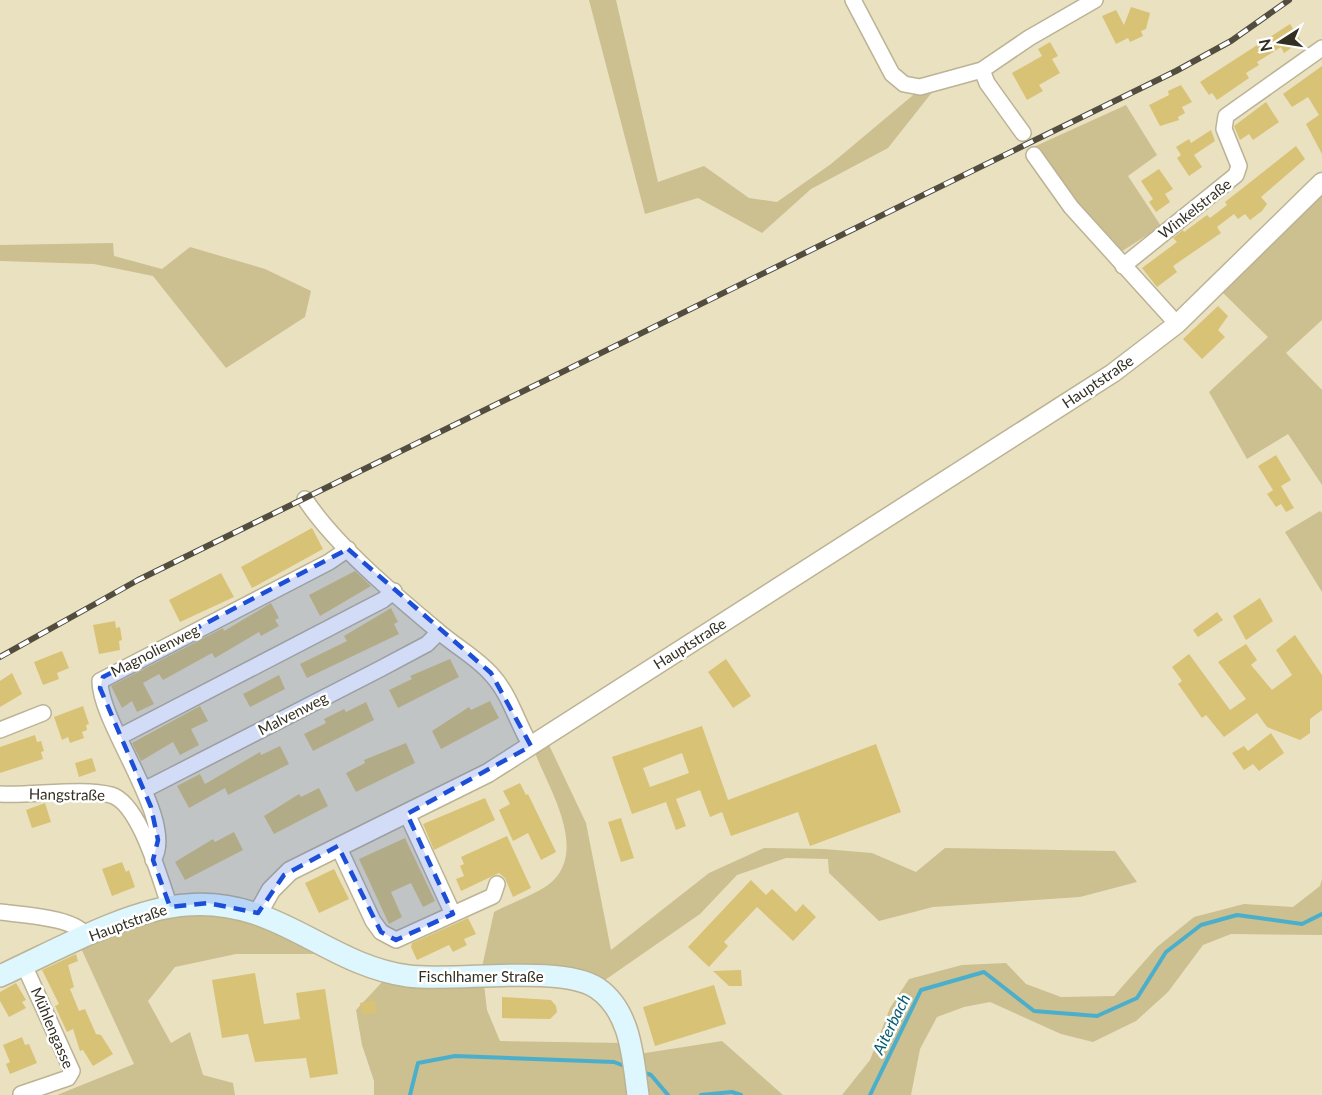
<svg xmlns="http://www.w3.org/2000/svg" width="1322" height="1095" font-family="Lato,sans-serif">
	<style>
		.green { fill: #ccbf90 }
		.lines { fill: none; stroke-linecap: round; stroke-linejoin: round }
		.stream { stroke: #4bafcb; stroke-width: 4 }
		.building { fill: #d8c275; fill-rule: evenodd }
		.minor-casing { stroke: #bbb394; stroke-width: 18 }
		.tertiary-casing { stroke: #bbb394; stroke-width: 21 }
		.secondary-casing { stroke: #bbb394; stroke-width: 24 }
		.minor { stroke: #fff; stroke-width: 15 }
		.tertiary { stroke: #fff; stroke-width: 18 }
		.secondary { stroke: #def7fe; stroke-width: 21 }
		.rail-casing { stroke: #524d3e; stroke-width: 6 }
		.rail { stroke: #fff; stroke-width: 4; stroke-dasharray: 11; stroke-linecap: butt }
		.marked { fill: #1d4ed8; fill-opacity: 0.2; stroke: #1d4ed8; stroke-width: 4.5; stroke-dasharray: 12 8; stroke-linejoin: round }
		.labels { text-anchor: middle; stroke-width: 5; stroke-linejoin: round; paint-order: stroke }
		.street-label { font-size: 15px; fill: #332f23; stroke: #fff }
		.water-label { font-size: 16px; font-style: italic; fill: #035b6f; stroke: #fff }
	</style>
	<rect width="100%" height="100%" fill="#eae1c1"/>
	<path class="green" d="M589,0h27l42,182 46,-16 45,32 28,4 54,-38 87,-73 19,-5 -49,62 -77,41 -49,44 -64,-35 -53,16z
		M1126,105l31,50 -29,21 33,50 -51,33 -66,-77 -17,-32z
		M1322,192v128l-36,33 36,37v95l-34,-51 -41,25 -38,-67 59,-55 -47,-46z
		M113,243l1,13 48,13 28,-22 75,22 46,22 -6,26 -79,51 -73,-92 -59,-12 -94,-3v-16z
		M1320,511l2,2v79l-37,-60z
		M549,745l37,78 25,127 98,-77 55,-25 60,1 48,4 44,19 29,-24 170,3 22,31 -57,15 -147,10 -54,14 -50,-48 -1,-14 -42,-1 -49,17 -37,39 -95,66 -25,-10 -98,-3 12,-55c17,-9 38,-16 54,-27 42,-32 2,-94 -13,-132z
		M1322,879v56l-91,-1 -28,11 -35,47 -32,29 -43,21 -32,-8 -71,-32 -26,5 -27,10 -17,32 -9,46h-69l28,-35 20,-52 19,-29 53,-14 44,-2 20,21 35,13 53,-1 43,-49 37,-30 50,-13 49,3 27,-21z
		M205,908l50,10 73,36h-92l-61,13 -27,34 23,42 19,-11 13,43 30,8 2,12h-178l77,-31 -54,-118 65,-27z
		M384,980l100,4 3,26 13,31 124,2 5,52h-255v-14l-12,-36 -6,-35z
		M722,1041l61,54h-138l-6,-41z"/>
	<g class="lines">
		<path class="stream" d="M642,1072l9,3 17,20
			M410,1095l8,-32 37,-7 159,6 13,5
			M701,1095l31,-3 9,3
			M870,1095l51,-105 63,-18 50,39 63,5 40,-18 29,-46 35,-27 36,-10 65,9 20,-10"/>
	</g>
	<path class="building" d="M1131,7l19,6 -4,16 -5,2 2,5 -13,6 -2,-4 -12,6 -14,-28 14,-6 8,15z
		M1290,24l11,17 -17,12 -3,-6 -24,15 2,3 -13,8 3,5 -32,22 -5,-7 -3,2 -9,-13z
		M1050,42l8,14 -6,3 8,14 -21,12 4,6 -16,9 -15,-27 30,-17 -4,-7z
		M1322,66v88l-16,-30 13,-9 -11,-18 -16,10 -9,-13z
		M1181,85l11,17 -10,5 3,6 -7,4 1,3 -19,6 -11,-21 20,-10 -1,-4z
		M1266,102l13,20 -26,18 -4,-6 -9,6 -6,-14z
		M1211,130l4,11 -21,14 8,12 -13,9 -12,-18 4,-3 -5,-8 13,-8 2,4z
		M1296,146l9,13 -44,38 6,7 -5,7 -12,9 -5,-6 -7,5 -4,-5 -17,13 4,6 -48,33 4,6 -20,15 -15,-19 35,-26 -4,-4 10,-8 1,2 23,-17 3,3 17,-13 -2,-3z
		M1159,169l14,20 -8,5 5,8 -14,10 -7,-10 4,-3 -12,-18z
		M1218,306l10,10 -10,14 7,7 -23,22 -19,-20z
		M1276,455l15,25 -10,6 13,22 -8,4 -5,-8 -5,3 -9,-13 6,-4 -15,-24z
		M312,528l11,21 -71,39 -11,-21z
		M355,571l16,15 -51,30 -11,-21z
		M221,573l13,24 -54,25 -11,-22z
		M1260,598l13,23 -27,19 -13,-24z
		M271,603l8,15 -4,2 4,6 -18,10 -2,-4 -44,26 -3,-5 -49,27 -4,-6 -16,9 11,21 -17,8 -5,-11 -10,7 -11,-22 112,-58 1,3z
		M391,608l7,14 -4,2 5,10 -92,44 -7,-14 47,-23 -3,-5z
		M1217,612l6,8 -25,17 -5,-7z
		M115,621l1,7 4,-1 2,13 -3,1 1,9 -21,4 -6,-29z
		M1295,635l27,40v35l-12,9v14l-10,7 -33,-13 -10,-14 -33,24 -18,-22 -4,3 -24,-34 4,-3 -10,-14 17,-13 41,56 16,-11 -28,-37 28,-18 11,16 -6,5 21,25 20,-15 -16,-25z
		M62,651l7,17 -12,5 2,6 -16,6 -9,-23z
		M450,659l9,18 -61,31 -9,-18 23,-11 -2,-3z
		M726,659l25,37 -18,12 -25,-36z
		M12,673l10,21 -22,13v-26z
		M279,675l6,14 -35,18 -7,-13z
		M490,701l9,17 -58,31 -9,-18 37,-24 2,3z
		M366,702l8,18 -61,31 -9,-17 22,-11 -2,-4 20,-10 2,3z
		M83,706l6,18 -3,1 1,5 -5,2 2,6 -14,5 -2,-6 -6,3 -8,-23z
		M200,706l8,15 -17,8 8,16 -19,10 -7,-13 -32,19 -9,-18z
		M702,726l26,74 148,-56 25,68 -91,34 -12,-34 -67,24 -9,-24 -12,5 -10,-27 -24,9 10,27 -10,4 -10,-28 -34,12 -20,-57zM682,753l7,20 -39,14 -7,-19z
		M1271,733l13,20 -25,18 -6,-7 -9,6 -12,-17 12,-7 4,5z
		M35,735l2,7 4,-1 3,10 -3,1 2,7 -43,14v-26z
		M406,743l9,20 -59,29 -10,-19 19,-10 -1,-3z
		M280,746l9,18 -61,31 -3,-7 -36,20 -12,-22 23,-12 5,10 55,-32 1,3z
		M92,758l4,13 -17,6 -4,-14z
		M520,783l6,12 2,-1 28,58 -15,8 -13,-27 -15,8 -14,-31 11,-6 -7,-13z
		M319,788l9,18 -54,28 -10,-18 35,-22 2,3z
		M485,798l10,22 -61,30 -11,-26z
		M45,803l6,19 -19,6 -6,-18z
		M621,818l13,40 -13,4 -13,-40z
		M234,832l9,18 -58,30 -10,-18 38,-23 2,3z
		M507,836l24,52 -18,9 -8,-19 -6,-5 -38,18 -5,-12 8,-3 -4,-10 4,-2 -3,-7z
		M405,838l30,63 -12,6 -12,-24 -20,9 11,25 -13,7 -30,-65z
		M122,862l4,10 3,-2 6,17 -23,9 -10,-27z
		M334,869l15,30 -30,14 -14,-30z
		M751,880l15,15 6,-6 24,23 7,-8 13,13 -23,24 -36,-34 -33,35 4,4 -19,21 -21,-20z
		M468,918l8,16 -12,5 3,6 -14,7 -4,-7 -32,15 -6,-13 1,-4z
		M76,954l2,7 -10,4 6,22 -4,2 9,22 6,-2 11,25 5,1 12,19 -20,12 -10,-16 -3,1 -7,-22 -6,3 -12,-26 4,-2 -17,-34z
		M741,970l1,16h-13l-16,-15z
		M255,973l9,51 36,-5 -4,-26 29,-4 13,85 -28,4 -4,-20 -51,4 -7,-28 -26,4 -10,-58z
		M16,983l10,17 -4,2 4,6 -17,9 -9,-16v-9z
		M714,985l12,39 -71,22 -12,-39z
		M502,997l49,3 5,6 1,6 -7,7 -48,-1z
		M375,1000l2,13 -15,2 -2,-12z
		M22,1037l3,8 4,-1 8,19 -27,11 -4,-10 4,-2 -7,-17z"/>
	<g class="lines">
		<defs>
			<path id="minor" d="M853,0l39,74 12,10 16,3 62,-17
				M1023,133l-36,-50 -5,-13 47,-32 66,-38
				M1034,155l37,52 106,117
				M1123,266l113,-91 3,-9 -15,-37 2,-13 96,-68
				M305,499c29,45 91,97 133,132 17,15 38,26 53,43 19,20 26,49 40,72
				M0,730l43,-17
				M119,737l264,-137 11,-9
				M144,790l236,-121 47,-25 12,-12
				M0,794c31,2 84,-7 111,1 29,8 49,85 59,112
				M407,814l46,100
				M338,846l35,75 8,11 15,8 97,-44 4,-12
				M153,860c25,-38 -53,-135 -53,-179l229,-119 19,-13
				M0,912c22,3 77,5 87,25
				M21,1094l47,-16 4,-7 -48,-106"/>
			<path id="tertiary" d="M258,913l13,-23 19,-19 198,-98 625,-400 64,-49 145,-142"/>
			<path id="secondary" d="M0,976c53,-24 128,-67 186,-71 91,-8 140,60 222,71 47,6 154,-12 189,12 34,23 36,70 41,107"/>
		</defs>
		<use href="#minor" class="minor-casing"/>
		<use href="#tertiary" class="tertiary-casing"/>
		<use href="#secondary" class="secondary-casing"/>
		<use href="#minor" class="minor"/>
		<use href="#tertiary" class="tertiary"/>
		<use href="#secondary" class="secondary"/>
		<defs>
			<path id="rail" d="M0,657l138,-77 1038,-509 55,-30 58,-41"/>
		</defs>
		<use href="#rail" class="rail-casing"/>
		<use href="#rail" class="rail"/>
	</g>
	<path class="marked" d="M348,549l143,124 40,73 -124,68 46,100 -57,26 -15,-8 -43,-86 -54,29 -26,38 -50,-10 -38,4 -17,-47 5,-20 -7,-33 -51,-119 3,-11z"/>
	<g class="labels">
		<g class="street-label">
			<text transform="translate(1195 209) rotate(-38)" y="5">Winkelstraße</text>
			<text transform="translate(1098 382) rotate(-34)" y="5">Hauptstraße</text>
			<text transform="translate(690 644) rotate(-32)" y="5">Hauptstraße</text>
			<text transform="translate(155 651) rotate(-27)" y="5">Magnolienweg</text>
			<text transform="translate(293 714) rotate(-27)" y="5">Malvenweg</text>
			<text transform="translate(67 795) rotate(1)" y="5">Hangstraße</text>
			<text transform="translate(128 923) rotate(-20)" y="5">Hauptstraße</text>
			<text x="481" y="982">Fischlhamer Straße</text>
			<text transform="translate(52 1028) rotate(67)" y="5">Mühlengasse</text>
		</g>
		<g class="water-label">
			<text transform="translate(891 1024) rotate(-64)" y="6">Aiterbach</text>
		</g>
	</g>
	<g transform="translate(1280 42) rotate(258)" stroke="#ffffff" stroke-width="4.5" paint-order="stroke">
	<path d="M0-4.5L10 22L0 15L-10 22Z" fill="#332f23"/>
	<text y="-9" font-size="16" font-weight="bold" text-anchor="middle" fill="#332f23">N</text>
	</g>
</svg>
